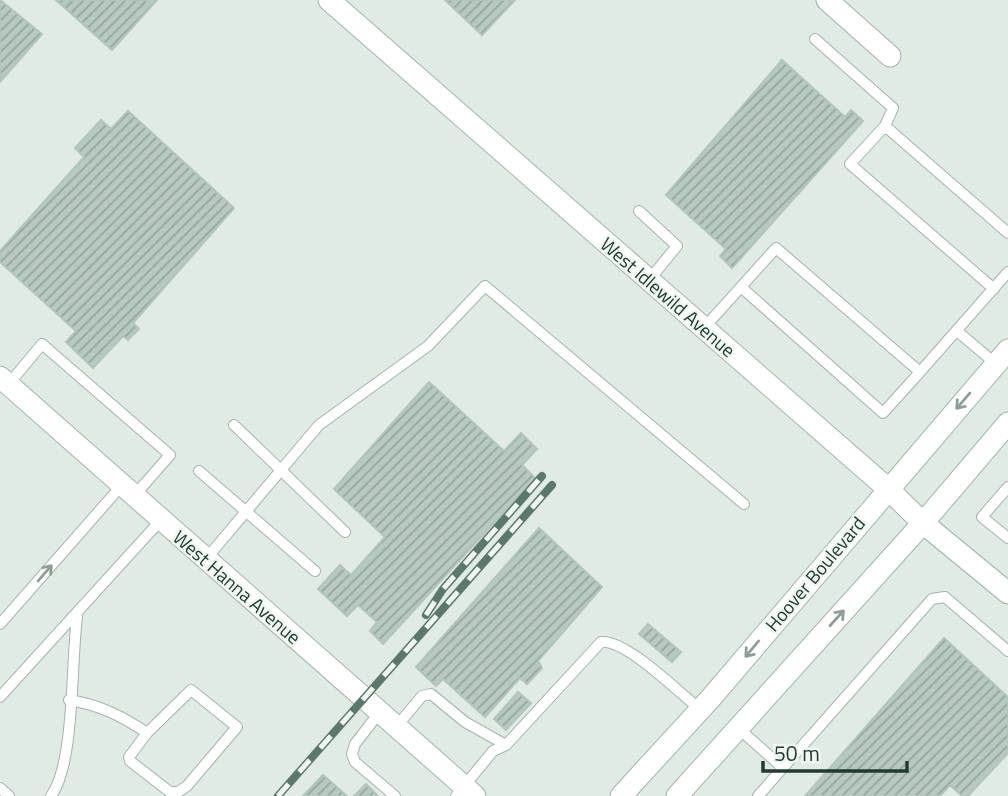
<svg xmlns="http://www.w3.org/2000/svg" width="1008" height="796" font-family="'Titillium Web',sans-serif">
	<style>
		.building { fill: url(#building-hatch); stroke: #b2c5bb; stroke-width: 2 }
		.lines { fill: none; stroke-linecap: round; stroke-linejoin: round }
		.lane-casing { stroke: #a3b3ab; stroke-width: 12 }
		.street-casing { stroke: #a3b3ab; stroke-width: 23 }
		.secondary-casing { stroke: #9eb7ab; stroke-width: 23 }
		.lane { stroke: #fff; stroke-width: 10 }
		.street { stroke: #fff; stroke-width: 21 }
		.secondary { stroke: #fff; stroke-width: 21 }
		.rail-casing { stroke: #5b786c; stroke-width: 8 }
		.rail { stroke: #f1f8f3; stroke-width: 5; stroke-dasharray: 16; stroke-linecap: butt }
		.oneway { stroke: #909e98 }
		.labels { text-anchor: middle; stroke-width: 5; stroke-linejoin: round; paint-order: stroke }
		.street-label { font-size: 19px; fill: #203c31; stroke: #f1f8f3 }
	</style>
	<defs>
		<pattern id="building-hatch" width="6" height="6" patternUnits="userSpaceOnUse" patternTransform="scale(1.75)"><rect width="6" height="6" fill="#b8c9c0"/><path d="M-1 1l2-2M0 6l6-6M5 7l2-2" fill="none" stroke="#95a49d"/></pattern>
	</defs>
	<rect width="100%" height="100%" fill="#e0ebe5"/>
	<path class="building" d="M0,0l42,34 -42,48z
		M56,0h101l-45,50z
		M445,0h70l-33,35z
		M782,60l63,57 6,-7 12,11 -131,147 -12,-12 6,-7 -60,-54z
		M128,111l106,97 -101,115 6,6 -11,11 -5,-4 -30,32 -27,-26 10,-11 -76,-69v-11l84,-94 -9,-9 26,-28 10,9z
		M429,382l75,69 17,-18 16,16 -15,16 13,13 -152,166 -13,-13 7,-9 -19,-17 -11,11 -29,-27 22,-24 11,10 34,-38 -51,-48z
		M539,528l63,59 -64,74 4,7 -15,16 -7,-6 -35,39 -42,-38 -7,7 -20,-19z
		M648,624l33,28 -9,10 -33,-28z
		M944,638l64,59v56l-40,43h-6l-12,-11 -10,11h-135z
		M518,692l13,11 -25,27 -12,-11z
		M323,775l24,21h-44z
		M366,784l12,12h-24z"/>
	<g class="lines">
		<defs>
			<path id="lane" d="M815,39l78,69 -8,18
				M639,211l38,35 -28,34
				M994,289l-144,-125 35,-38 123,107
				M704,328l72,-80 144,124 -37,41 -142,-126
				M957,331l39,33
				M920,372l88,-100
				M8,385l34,-41 128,111 -36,41
				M234,425l111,107
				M199,471l116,100
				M1008,487l-26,30 26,21
				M206,559l113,-134 109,-79 57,-60 259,218
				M0,624l122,-139
				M0,697l161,-177
				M69,700c31,5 53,16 78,33l-18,24 1,4 40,31h8l9,-6 50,-59 -46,-37 -44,43
				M379,713l-24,31 -3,10 3,8 40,34
				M396,727l26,-31 9,-2 34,28 41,23
				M738,728l44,39
				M0,788l9,8
				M51,796c24,-32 20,-135 26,-179
				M456,796l37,-45 13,-6 95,-103c25,-3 78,51 100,68
				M758,796l174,-197 13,-2 63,54"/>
			<path id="street" d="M329,0l558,488 36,35 85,70
				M827,0l63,56
				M0,377l475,419"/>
			<path id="secondary" d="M621,796l89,-97 298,-349
				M677,796l246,-273 85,-100"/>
		</defs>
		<use href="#lane" class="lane-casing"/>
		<use href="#street" class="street-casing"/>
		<use href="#secondary" class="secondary-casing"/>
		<use href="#lane" class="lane"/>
		<use href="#street" class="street"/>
		<use href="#secondary" class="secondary"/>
		<defs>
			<path id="rail" d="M426,615l17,-26 99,-113
				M278,796l274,-311"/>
		</defs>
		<use href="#rail" class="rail-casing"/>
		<use href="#rail" class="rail"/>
	</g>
	<defs><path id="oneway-shaft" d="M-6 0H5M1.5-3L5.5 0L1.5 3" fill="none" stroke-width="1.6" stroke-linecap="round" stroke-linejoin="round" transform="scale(1.75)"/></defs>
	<g class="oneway">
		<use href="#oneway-shaft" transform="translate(963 401) rotate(131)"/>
		<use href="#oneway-shaft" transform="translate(45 573) rotate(-49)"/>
		<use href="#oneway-shaft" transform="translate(837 618) rotate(-48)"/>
		<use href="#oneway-shaft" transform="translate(752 649) rotate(130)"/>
	</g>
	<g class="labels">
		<g class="street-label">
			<text transform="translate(668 297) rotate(41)" y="7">West Idlewild Avenue</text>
			<text transform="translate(815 574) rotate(-50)" y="7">Hoover Boulevard</text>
			<text transform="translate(237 587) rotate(41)" y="7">West Hanna Avenue</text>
		</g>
	</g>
	<path d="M763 761v10h144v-10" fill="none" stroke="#203c31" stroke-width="3.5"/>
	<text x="774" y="761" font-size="21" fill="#203c31" stroke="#f1f8f3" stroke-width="5" paint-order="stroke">50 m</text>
</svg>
